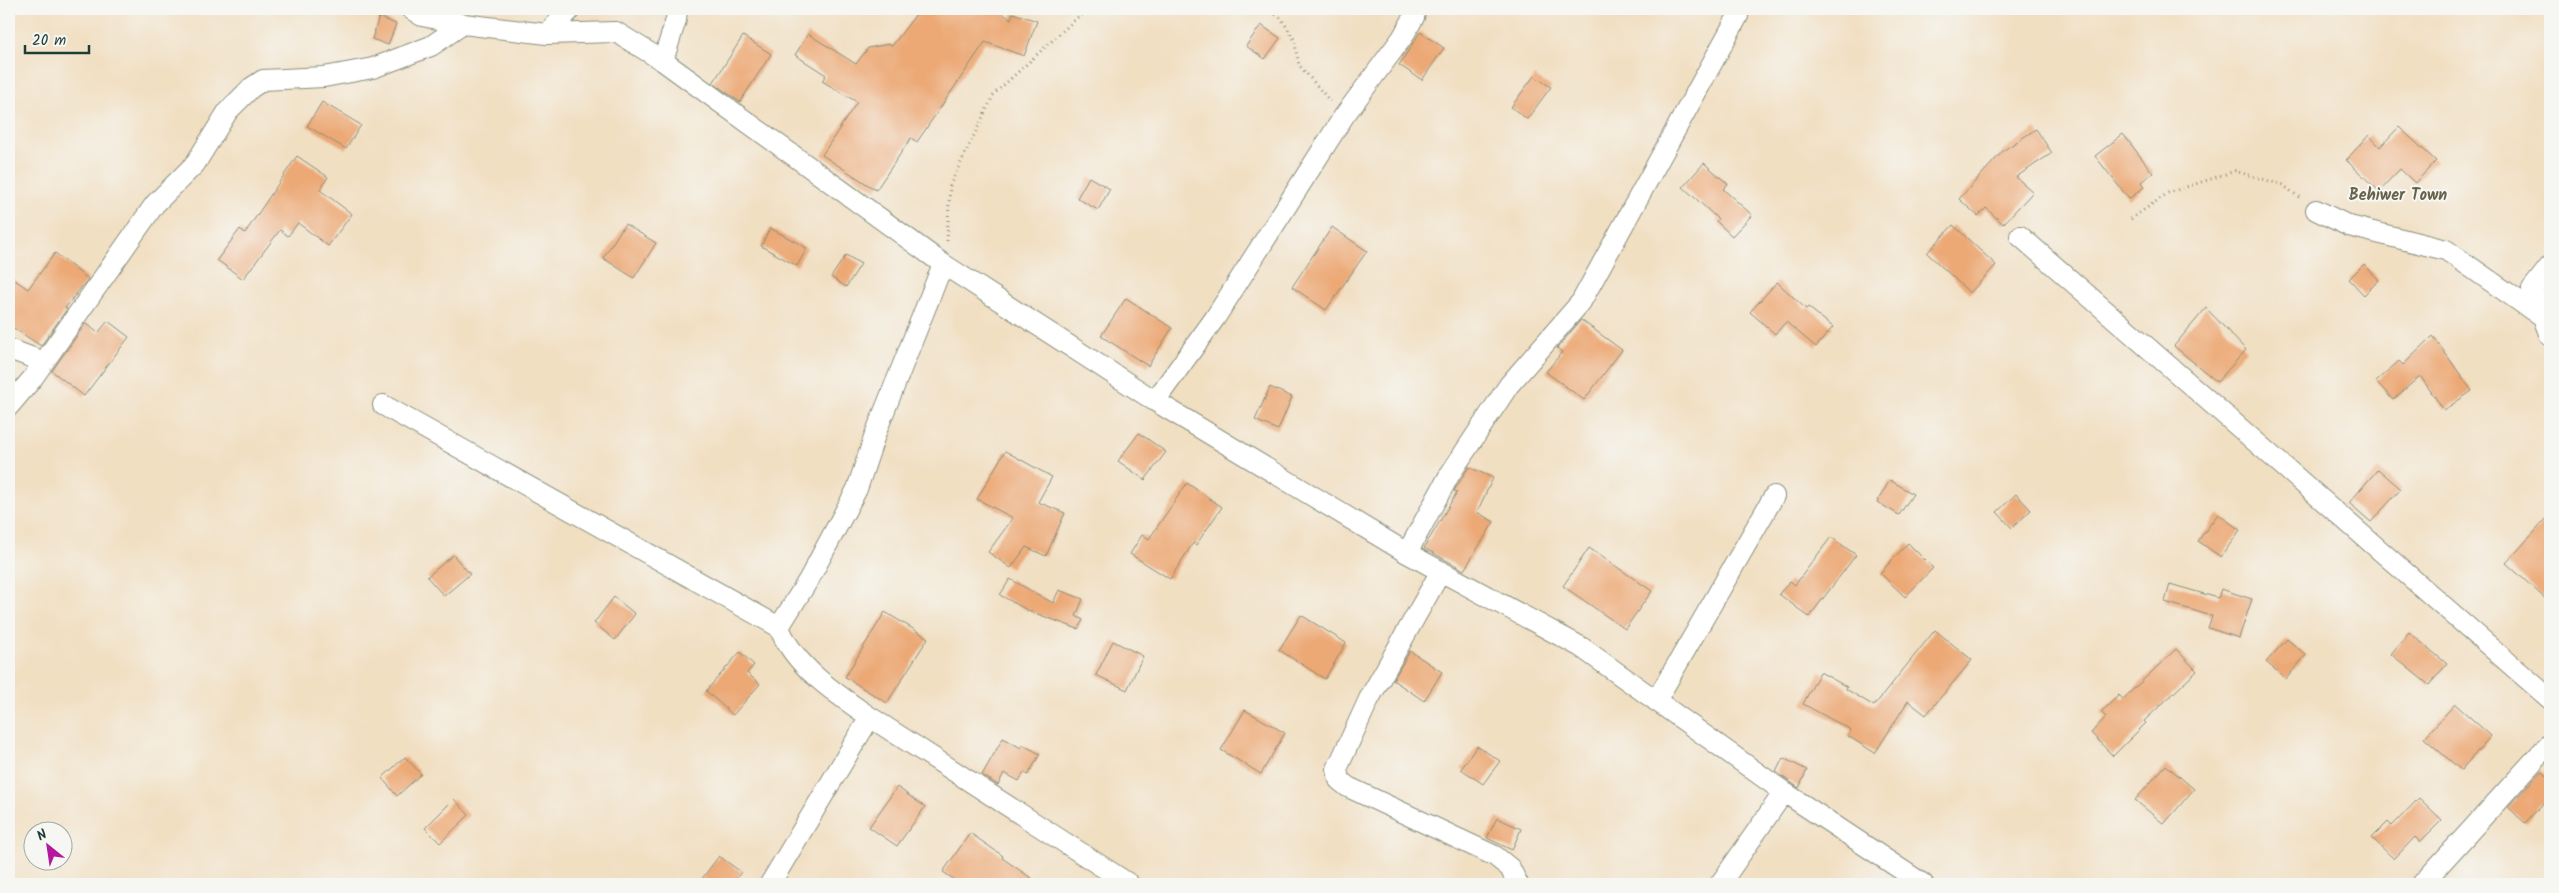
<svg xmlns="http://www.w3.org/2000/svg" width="2559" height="893" font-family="Kalam,sans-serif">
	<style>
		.building { fill: #eca875 }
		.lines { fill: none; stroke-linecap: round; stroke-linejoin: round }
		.minor-casing { stroke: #888e7b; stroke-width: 22 }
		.path { stroke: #888e7b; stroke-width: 3; stroke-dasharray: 1 4; stroke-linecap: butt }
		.minor { stroke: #fff; stroke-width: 20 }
		.labels { text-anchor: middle; stroke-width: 4; stroke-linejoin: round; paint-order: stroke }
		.quarter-label { font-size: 16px; font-weight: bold; fill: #67624b; stroke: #f6f6f2 }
	</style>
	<rect width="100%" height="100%" fill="#f6f6f2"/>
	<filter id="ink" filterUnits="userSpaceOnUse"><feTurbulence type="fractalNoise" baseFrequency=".02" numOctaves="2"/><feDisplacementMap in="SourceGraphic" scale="10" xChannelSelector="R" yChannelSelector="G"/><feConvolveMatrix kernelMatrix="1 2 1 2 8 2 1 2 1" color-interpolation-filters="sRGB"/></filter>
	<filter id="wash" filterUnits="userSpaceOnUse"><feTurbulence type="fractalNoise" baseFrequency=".0096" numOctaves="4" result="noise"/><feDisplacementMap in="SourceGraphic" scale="20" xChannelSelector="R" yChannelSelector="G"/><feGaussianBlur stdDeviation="1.12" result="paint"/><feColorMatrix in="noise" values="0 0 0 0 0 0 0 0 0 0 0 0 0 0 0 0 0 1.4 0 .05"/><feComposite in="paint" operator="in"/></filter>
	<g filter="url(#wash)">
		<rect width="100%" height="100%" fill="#f1dfc2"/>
		<g id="blocks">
			<path class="building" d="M920,9h75l16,10 2,-6 24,8 -13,35 -39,-14 -68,100 -6,-4 -35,52 -54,-35 35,-53 -35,-21 4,-6 -31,-20 13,-21 48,30 12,-16 21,-4 3,2z
				M379,17l17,7 -8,21 -16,-6z
				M1261,25l19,13 -15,21 -19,-13z
				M1420,32l24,16 -22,32 -23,-15z
				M743,36l28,18 -31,48 -27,-19z
				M1534,76l17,11 -24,32 -16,-12z
				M322,102l39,23 -15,24 -39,-23z
				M2399,127l37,34 -21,22 -15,-14 -21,22 -33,-31 23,-25 11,12z
				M2036,129l16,24 -36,24 17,15 -30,32 -17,-16 -8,8 -19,-17 45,-49z
				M2123,134l30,39 -12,9 3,5 -15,12 -34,-43z
				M297,156l31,21 -8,13 32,24 -24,32 -30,-23 -10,13 -8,-6 -37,49 -26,-19 23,-31 5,4z
				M1704,163l24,21 -5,5 29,26 -20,21 -16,-15 2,-2 -35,-32z
				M1089,177l21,12 -12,21 -21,-12z
				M625,224l31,19 -22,35 -31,-20z
				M1953,225l43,40 -26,28 -43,-40z
				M1332,227l35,24 -41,59 -34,-23z
				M770,228l37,20 -10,18 -36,-20z
				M55,253l33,26 -23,29 2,1 -26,37 -32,-21v-49l19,13z
				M846,255l15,9 -15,23 -15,-10z
				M2364,264l15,16 -15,15 -15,-16z
				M1777,282l29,27 2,-2 25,20 -17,20 -30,-25 -11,12 -25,-22z
				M1126,298l46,30 -24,38 -47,-30z
				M2206,308l40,42 -29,32 -43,-36z
				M1581,320l41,30 -38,50 -38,-28 16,-20 -5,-4z
				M108,321l21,16 -45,59 -32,-25 34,-48 12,10z
				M2433,336l39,55 -28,19 -24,-34 -27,24 -17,-19 23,-20 4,4z
				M1270,387l22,10 -14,33 -23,-10z
				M1139,433l27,19 -21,28 -27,-19z
				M1005,451l47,26 -14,25 27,11 -19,43 -20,-9 -15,21 -23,-16 25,-34 -36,-19z
				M1469,467l24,11 -16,34 17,10 -30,48 -40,-22 33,-56 -3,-1z
				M2378,469l23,20 -30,33 -22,-19z
				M1890,480l23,14 -14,21 -22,-13z
				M1187,483l35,24 -26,38 -3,-2 -23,36 -40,-25 12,-19 7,4z
				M2016,494l15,16 -19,18 -15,-16z
				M2218,514l22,16 -19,27 -23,-16z
				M2550,515v88l-44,-40z
				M1831,537l25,18 -47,62 -30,-23 11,-13 5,4z
				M1908,543l25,25 -28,29 -25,-24z
				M1589,548l63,43 -27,38 -62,-43z
				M453,555l17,19 -26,22 -17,-19z
				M1010,579l43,24 6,-13 24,9 -7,17 7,4 -5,9 -51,-19 -27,-15z
				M2170,584l48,14 3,-9 31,10 -13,39 -31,-10 4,-12 -47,-14z
				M614,597l21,17 -20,26 -21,-17z
				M885,612l43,26 -41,65 -42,-26z
				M1301,615l45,28 -21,36 -46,-29z
				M1935,630l37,30 -46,55 -18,-14 -33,52 -27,-17 3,-6 -48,-26 17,-32 27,15 -1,2 28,17z
				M2409,632l38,32 -18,21 -38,-31z
				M2287,639l19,16 -20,24 -20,-17z
				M1113,641l30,15 -16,34 -31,-15z
				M2176,649l21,22 -53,50 2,2 -33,33 -22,-23 15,-16 -5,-5 18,-17 4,4z
				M1410,651l32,21 -18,29 -31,-21z
				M740,652l14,13 -7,8 13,11 -27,31 -27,-24z
				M2455,704l36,32 -30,34 -37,-32z
				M1245,710l40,23 -24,41 -40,-24z
				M1003,738l18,10 2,-3 17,9 -12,21 -4,-3 -5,9 -15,-8 -6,12 -16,-10z
				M1477,746l23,15 -17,23 -22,-15z
				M405,757l16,17 -24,22 -15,-18z
				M1783,758l24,12 -8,18 -23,-16z
				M2166,765l28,24 -30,35 -29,-24z
				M2541,771l9,9v16l-25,27 -17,-16z
				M897,787l28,20 -28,39 -28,-19z
				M2419,798l23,22 -22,22 -5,-5 -21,22 -22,-21 16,-16 4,4z
				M454,799l15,16 -29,28 -15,-15z
				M1497,818l24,11 -9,21 -25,-12z
				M970,833l33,23 -1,2 38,26h-79l-18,-12z
				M719,856l22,16 -9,12h-34z"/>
		</g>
	</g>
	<g filter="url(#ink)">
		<use href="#blocks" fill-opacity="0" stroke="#888e7b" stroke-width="1"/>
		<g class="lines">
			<defs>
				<path id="minor" d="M411,9l11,7 41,8 84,10 69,-2 47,29 280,203 212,137 252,152 174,94 203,145 139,92
					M547,34l24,-25
					M663,61l13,-41 1,-11
					M2316,210l33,16 97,24 96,67
					M2020,236l530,463
					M2550,266l-18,23 18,47
					M9,349l35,13
					M1155,401l60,-83 129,-202 58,-78 12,-21 2,-8
					M383,405l396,222c15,39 57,67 91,90
					M9,406l23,-27 123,-175 40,-40 33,-53 23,-23 12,-8 61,-3 49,-9 58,-22 32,-22
					M1407,553l43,-79 59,-89 72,-83 157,-286v-7
					M1441,571l-72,128 -32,70 2,11 9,7 147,69 15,12 8,16
					M779,627l30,-48 48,-90 19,-57 67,-168
					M1656,701l118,-205
					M770,884l100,-167 259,167
					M1720,884l64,-92
					M2422,884l128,-141"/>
			</defs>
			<use href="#minor" class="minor-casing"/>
			<path class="path" d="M1267,9l14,9 13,21 5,26 31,36
				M2131,219l37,-26 67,-22 48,14 17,13
				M947,241l3,-56 44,-91 85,-78 21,-7"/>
			<use href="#minor" class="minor"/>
		</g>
	</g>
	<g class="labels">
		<g class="quarter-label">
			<text x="2398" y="200">Behiwer Town</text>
		</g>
	</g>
	<rect width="2559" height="893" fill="none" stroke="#f6f6f2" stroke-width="30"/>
	<g transform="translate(48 846) rotate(330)"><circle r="24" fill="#f6f6f2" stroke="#a0aca6"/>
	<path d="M0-4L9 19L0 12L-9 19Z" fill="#b5179e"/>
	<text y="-8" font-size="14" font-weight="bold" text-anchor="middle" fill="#1f3d34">N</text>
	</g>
	<path d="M25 45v8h64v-8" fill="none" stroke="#1f3d34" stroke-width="2.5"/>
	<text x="32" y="45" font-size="15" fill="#1f3d34" stroke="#f6f6f2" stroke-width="4" paint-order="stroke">20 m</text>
</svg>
